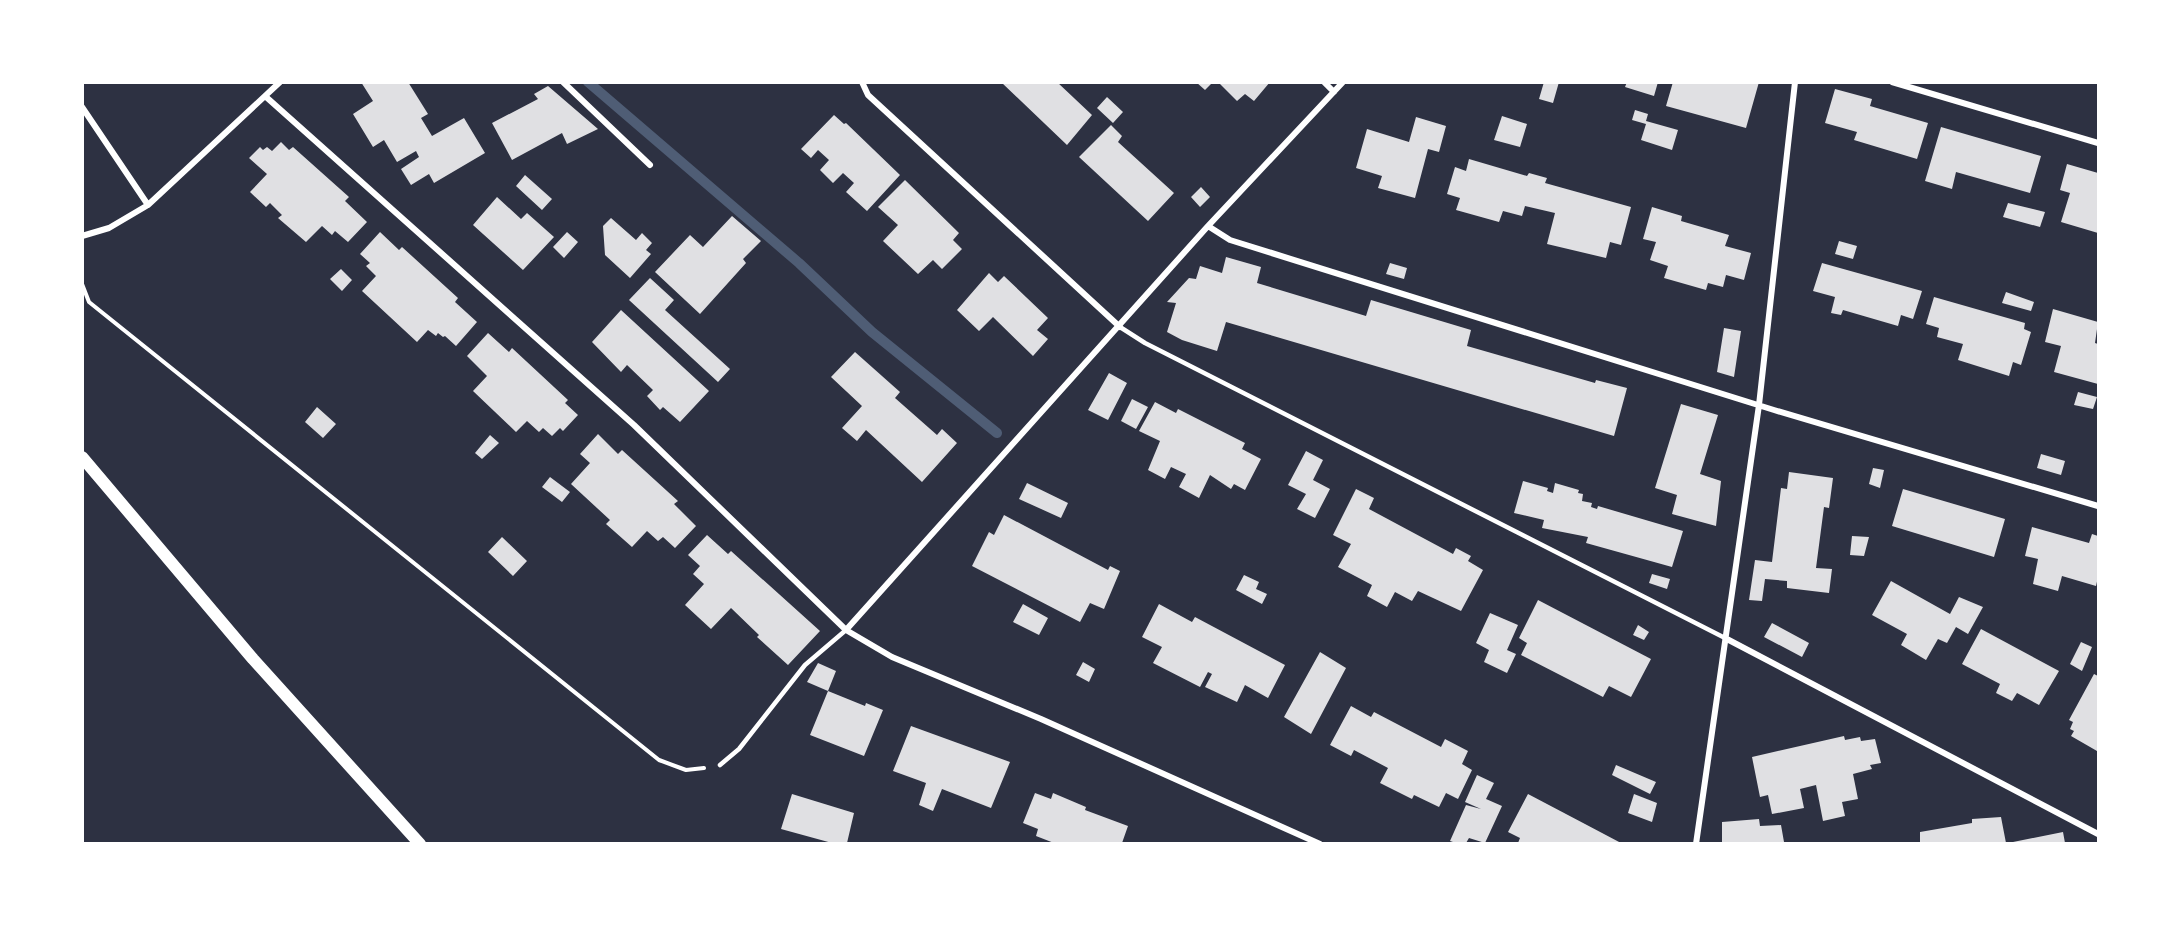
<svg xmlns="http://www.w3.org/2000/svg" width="2181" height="926" font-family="Spectral,serif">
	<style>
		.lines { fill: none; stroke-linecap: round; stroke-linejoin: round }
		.stream { stroke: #4f5d75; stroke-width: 10 }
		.building { fill: #e0e0e3 }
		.path { stroke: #fff; stroke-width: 4 }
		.service { stroke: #fff; stroke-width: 4.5 }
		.minor { stroke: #fff; stroke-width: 6 }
		.secondary { stroke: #fff; stroke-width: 12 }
	</style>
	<rect width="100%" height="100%" fill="#2d3142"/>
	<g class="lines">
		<path class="stream" d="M588,82l211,181 73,69 125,101"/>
	</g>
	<path class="building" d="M361,82h47l20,32 -7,4 11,18 32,-18 21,35 -51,30 -5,-9 -18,11 -10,-16 18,-12 -3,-6 -19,11 -13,-22 -11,7 -20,-33 20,-13z
		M1001,82h56l35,33 -25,30z
		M1196,82h17l-8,8z
		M1218,82h52l-16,19 -9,-7 -8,7z
		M1544,82h15l-6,21 -14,-4z
		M1627,82h31l-4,14 -29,-9z
		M1673,82h86l-13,46 -80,-22z
		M548,86l50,43 -31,15 -5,-11 -50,27 -20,-37 46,-24 -4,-5z
		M1835,89l37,10 -2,7 58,17 -11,36 -63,-19 3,-8 -32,-9z
		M1107,97l16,15 -10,11 -16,-15z
		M1635,110l13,4 -2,7 32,9 -6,20 -31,-10 5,-16 -14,-4z
		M834,115l10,9 2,-1 54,52 -33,36 -21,-19 8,-9 -11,-10 -10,10 -13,-13 9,-10 -11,-10 -7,8 -10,-9z
		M1502,116l25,8 -7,23 -26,-7z
		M1416,117l30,9 -7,26 -11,-3 -13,49 -37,-10 4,-12 -26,-8 11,-39 42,13z
		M1111,125l11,11 -4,6 56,51 -26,28 -69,-64z
		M1941,127l100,29 -11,37 -74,-21 -4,17 -27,-8z
		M281,142l8,8 4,-3 56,50 -4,4 22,21 -19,20 -13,-11 -3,4 -10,-9 -16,16 -28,-24 4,-3 -12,-12 -4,4 -16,-15 17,-18 -18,-16 11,-11 3,3 4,-3 5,4z
		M1469,159l58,17 2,-3 18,5 -2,5 86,24 -10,38 -11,-3 -4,16 -59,-14 8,-31 -30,-7 -3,10 -19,-5 -4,11 -43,-12 4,-12 -13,-4 8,-27 11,4z
		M2067,164l31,9v60l-37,-11 9,-29 -10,-3z
		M525,175l27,24 -10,11 -26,-24z
		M905,180l54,53 -6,7 9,9 -20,20 -9,-9 -15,14 -35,-33 15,-16 -20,-18z
		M1201,187l9,10 -10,10 -9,-10z
		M497,197l24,22 6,-6 27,24 -31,33 -50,-45z
		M2008,203l37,9 -5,15 -37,-10z
		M1652,207l30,9 -1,5 48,14 -4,11 26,7 -7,27 -18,-5 -3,12 -15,-4 -2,7 -42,-12 4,-12 -18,-6 6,-18 -13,-3z
		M732,216l29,25 -18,18 3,4 -46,51 -45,-42 35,-37 13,12z
		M611,218l25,22 6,-7 10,10 -6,7 5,4 -21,24 -25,-23 -2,-29z
		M380,232l19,18 3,-3 56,51 -3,4 22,20 -21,24 -11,-10 -2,1 -5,-4 -2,3 -8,-6 -11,12 -55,-51 14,-15 -10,-10 4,-3 -10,-9z
		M567,232l11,10 -14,16 -11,-11z
		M1839,241l18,5 -4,13 -18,-5z
		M1226,257l35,10 -4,16 109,33 5,-16 100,30 -4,16 128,37 1,-3 31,8 -13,48 -388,-114 -9,29 -35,-11 -15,-8 9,-29 -9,-1 22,-24 7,1 4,-13 22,7z
		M1390,263l17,5 -3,11 -18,-5z
		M1822,263l100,28 -9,28 -12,-4 -3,11 -55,-16 -2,5 -10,-2 4,-16 -22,-6z
		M341,269l11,11 -10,11 -12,-12z
		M989,273l9,9 6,-6 44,42 -11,12 11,9 -15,17 -40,-39 -14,14 -22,-21z
		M650,278l24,22 -9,10 65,59 -12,13 -89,-82z
		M2006,292l28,10 -3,9 -29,-8z
		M1934,297l91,26 -1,6 7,3 -10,33 -8,-3 -4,14 -51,-16 5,-16 -26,-7 2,-9 -13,-4z
		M2053,309l45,13 -3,21 3,1v40l-44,-12 7,-26 -16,-4z
		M621,310l88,81 -29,31 -17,-15 -3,3 -13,-14 6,-6 -26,-25 -6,7 -29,-30z
		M1724,328l17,3 -7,46 -17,-5z
		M488,333l21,19 3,-4 56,52 -3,3 13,12 -15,16 -3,-3 -8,8 -9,-8 -4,4 -12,-11 -11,11 -43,-41 14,-15 -20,-20z
		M855,352l45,40 -5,6 42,37 5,-6 15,14 -35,39 -56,-52 -9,11 -15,-13 20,-22 -31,-29z
		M1109,373l18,10 -19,37 -20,-10z
		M2078,392l19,5 -4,12 -19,-4z
		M1132,399l16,8 -12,22 -15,-8z
		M1155,402l21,11 2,-4 67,34 -3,6 19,10 -16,31 -11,-6 -3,5 -21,-14 -11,23 -20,-11 7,-13 -15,-7 -6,12 -17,-9 12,-29 -21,-10z
		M1681,404l37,11 -18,59 21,7 -5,45 -44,-12 5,-19 -22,-7z
		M317,407l19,17 -13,14 -18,-16z
		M598,434l20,20 4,-4 56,51 -4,3 22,22 -21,22 -12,-11 -5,4 -11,-10 -15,16 -26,-23 4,-4 -39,-36 19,-21 -10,-9z
		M490,435l9,8 -17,16 -7,-6z
		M1306,451l17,9 -10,20 17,9 -15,29 -18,-9 9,-15 -18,-9z
		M2041,454l24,7 -4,14 -24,-7z
		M1873,468l11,2 -4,18 -11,-4z
		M1789,472l44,6 -4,30 -5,-1 -8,61 16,1 -3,24 -42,-5v-7l-22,-2 -3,22 -13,-1 6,-40 17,2 9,-74 6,1z
		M550,477l20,15 -8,10 -20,-15z
		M1523,481l25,7 -1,3 6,2 2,-10 24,7 -1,3 5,1 -1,7 10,2 -1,4 6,2 1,-3 85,25 -11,36 -86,-24 2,-6 -46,-9 2,-8 -30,-7z
		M1027,483l41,20 -7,15 -42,-19z
		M1356,489l18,9 -5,11 84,45 3,-6 15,8 -3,5 15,9 -22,41 -43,-20 -6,10 -17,-9 -8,15 -20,-11 5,-11 -34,-18 13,-23 -18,-9z
		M1903,489l102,30 -11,38 -102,-31z
		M1004,515l104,55 2,-4 10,5 -16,38 -14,-6 -10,19 -108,-56 17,-34 5,3z
		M2032,527l57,16 3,-9 6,2v41l-2,9 -34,-10 -4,15 -25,-7 5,-25 -13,-3z
		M707,535l21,19 3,-3 89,80 -32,34 -31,-28 2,-2 -28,-27 -20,21 -26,-24 19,-21 -11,-10 7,-8 -12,-11z
		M1852,536l17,1 -5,19 -14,-1z
		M502,537l25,24 -14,15 -25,-24z
		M1652,574l18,5 -3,10 -18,-6z
		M1244,575l15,7 -3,7 11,5 -5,10 -26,-14z
		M1891,581l59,33 9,-17 24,10 -15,27 -12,-7 -9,16 -9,-4 -12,21 -25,-15 6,-11 -35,-19z
		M1538,600l113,59 -20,38 -22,-11 -6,11 -82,-42 6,-12 -8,-5z
		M1023,604l25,14 -9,17 -26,-13z
		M1159,604l33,18 3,-5 90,48 -17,33 -23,-13 -8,17 -32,-15 7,-13 -4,-2 -8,15 -47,-24 9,-16 -20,-10z
		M1490,613l28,12 -11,25 9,4 -9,19 -23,-11 5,-12 -13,-7z
		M1772,623l37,20 -7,14 -38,-20z
		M1638,625l11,7 -5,8 -11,-5z
		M1981,629l78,42 -20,34 -22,-12 -5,8 -16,-8 4,-9 -38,-20z
		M2081,642l11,5 -10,24 -12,-7z
		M1320,652l26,16 -35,66 -27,-17z
		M1083,662l12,7 -6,13 -13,-7z
		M818,663l18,8 -8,20 37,15 1,-3 17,7 -19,46 -54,-21 18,-44 -21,-9z
		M2094,674l4,2 -1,75 -26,-15 3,-5 -4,-2 3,-7 -4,-2z
		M1351,706l20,11 3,-5 67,35 4,-8 23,12 -6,13 10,6 -14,29 -12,-6 -7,14 -25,-12 -2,4 -32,-16 8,-15 -34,-18 -3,6 -21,-11z
		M911,726l99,36 -19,46 -49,-19 -9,22 -14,-6 7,-22 -33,-12z
		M1844,736l1,4 15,-3 1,4 14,-2 6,24 -11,2 2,4 -19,5 5,25 -16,3 3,14 -22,5 -7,-36 -16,4 4,19 -32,6 -4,-19 -8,2 -8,-40z
		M1616,765l40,17 -6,12 -38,-19z
		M1477,775l17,8 -8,16 16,7 -17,37 -16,-5 -3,5h-10l-6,-2 16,-36 15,4 -16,-7z
		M1035,793l16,6 2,-6 33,14 -1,3 43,16 -6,17h-68l-18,-7 2,-7 -15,-6z
		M792,794l62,19 -7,30h-15l-51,-14z
		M1528,794l57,30 36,19h-103l2,-5 -12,-6z
		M1634,794l23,9 -5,19 -24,-9z
		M2001,817l5,26h-86v-11l52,-9v-4z
		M1759,819l1,7 21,-1 3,17 -62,1v-21z
		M2063,832l2,11h-52v-1z"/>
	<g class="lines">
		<path class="path" d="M82,284l7,18 570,458 27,10 18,-2"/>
		<path class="service" d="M1120,327l25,16 580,295
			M720,765l19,-16 66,-84 41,-35"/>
		<path class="minor" d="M563,82l87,83
			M862,82l6,13 252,232
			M1324,82l10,10
			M1892,82l206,61
			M265,96l369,329 212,205 46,27 149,62 279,125
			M82,107l66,98
			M1208,226l22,14 544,170 324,96
			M82,236l27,-8 39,-23 132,-123
			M846,630l362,-404 135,-144
			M1725,638l373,196
			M1696,844l63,-439 36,-323"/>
		<path class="secondary" d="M82,457l171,202 167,185"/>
	</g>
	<rect width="2181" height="926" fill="none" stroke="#ffffff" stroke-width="168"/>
</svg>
